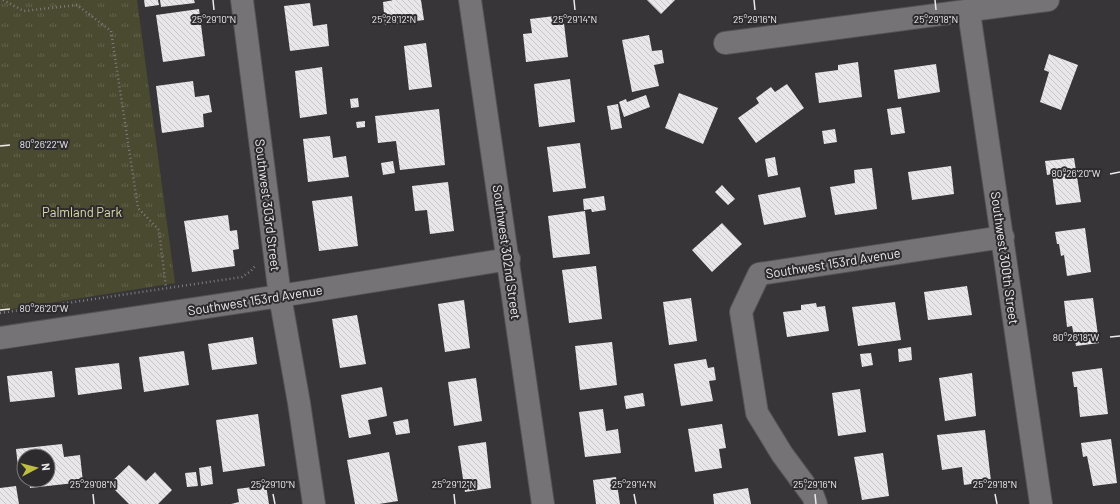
<svg xmlns="http://www.w3.org/2000/svg" width="1120" height="504" font-family="Barlow,sans-serif">
	<style>
		.grass { fill: url(#grass-tufts) }
		.building { fill: url(#building-back-hatch) }
		.lines { fill: none; stroke-linecap: round; stroke-linejoin: round }
		.minor-casing { stroke: #545254; stroke-width: 24 }
		.path { stroke: #7f7d7f; stroke-width: 2.5; stroke-dasharray: 1 3; stroke-linecap: butt }
		.minor { stroke: #757376; stroke-width: 22 }
		.ticks { fill: none; stroke: #eceaec; stroke-width: 1.5 }
		.labels { text-anchor: middle; stroke-width: 4; stroke-linejoin: round; paint-order: stroke }
		.street-label { font-size: 13px; fill: #eceaec; stroke: #2d2b2d }
		.park-label { font-size: 13px; fill: #dedea5; stroke: #2d2b2d }
		.ticks-label { font-size: 10px; text-anchor: middle; fill: #eceaec; stroke: #2d2b2d; stroke-width: 4; stroke-linejoin: round; paint-order: stroke }
	</style>
	<defs>
		<pattern id="grass-tufts" width="24" height="20" patternUnits="userSpaceOnUse"><rect width="24" height="20" fill="#4a4a30"/><path d="M3 7l-1-3M5 7V3M7 7l1-3M15 17l-1-3M17 17v-4M19 17l1-3" fill="none" stroke="#64644e"/></pattern>
		<pattern id="building-back-hatch" width="6" height="6" patternUnits="userSpaceOnUse"><rect width="6" height="6" fill="#e9e6e9"/><path d="M-1 5l2 2M0 0l6 6M5-1l2 2" fill="none" stroke="#c9c6c9"/></pattern>
	</defs>
	<rect width="100%" height="100%" fill="#373537"/>
	<path class="grass" d="M0,0h137l38,283 -175,28z"/>
	<path class="building" d="M144,0h14l1,5 -14,2z
		M160,0h34l1,3 -34,4z
		M394,0h27l3,20 -39,5 -2,-23z
		M647,0h28l-14,14z
		M310,3l3,23 14,-2 2,22 -39,5 -6,-45z
		M199,9l6,47 -42,6 -7,-47z
		M563,15l5,42 -42,5 -3,-28 9,-1 -2,-14z
		M649,35l3,16 10,-1 2,13 -10,2 5,21 -27,6 -10,-52z
		M426,43l6,44 -23,3 -5,-44z
		M1049,54l29,11 -17,45 -21,-8 9,-30 -5,-2z
		M858,62l4,35 -43,6 -4,-30 23,-3v-5z
		M936,64l4,28 -42,7 -4,-29z
		M322,67l5,47 -27,4 -5,-47z
		M570,79l5,43 -36,5 -5,-43z
		M193,81l2,16 14,-2 3,17 -9,2 1,13 -42,6 -6,-47z
		M787,84l17,24 -48,35 -18,-25 21,-15 -3,-5 15,-11 4,5z
		M679,93l39,15 -15,36 -38,-16z
		M646,95l4,12 -26,10 -5,-15 7,-3 1,3z
		M358,98l1,9 -8,1 -1,-9z
		M618,104l4,24 -11,2 -4,-24z
		M901,107l4,26 -14,2 -4,-26z
		M439,109l6,56 -45,5 -4,-29 -18,2 -3,-27z
		M365,121v6l-8,1 -1,-6z
		M835,129l2,13 -13,2 -2,-13z
		M330,136l3,22 13,-2 3,21 -41,5 -5,-43z
		M580,143l6,45 -33,4 -6,-45z
		M775,157l3,18 -10,2 -3,-18z
		M1074,158l7,44 -25,3 -4,-31 -5,1 -2,-14z
		M393,161l2,12 -12,2 -2,-12z
		M951,166l3,28 -42,6 -4,-28z
		M872,168l5,41 -42,6 -5,-28 25,-4 -1,-13z
		M448,182l6,49 -24,3 -3,-24 -12,1 -3,-25z
		M722,185l13,14 -7,6 -13,-13z
		M800,187l6,30 -42,8 -6,-30z
		M352,196l6,50 -39,5 -7,-50z
		M604,196l2,14 -14,2 -1,-3 -7,1 -1,-11z
		M585,211l5,43 -37,4 -5,-42z
		M228,215l2,16 7,-1 2,19 -6,1 2,16 -43,6 -8,-51z
		M722,223l20,21 -30,28 -20,-22z
		M1085,228l6,44 -24,4 -3,-21 -3,1 -2,-12h-2l-2,-12z
		M596,266l6,53 -33,4 -7,-53z
		M967,286l5,29 -44,5 -4,-28z
		M691,298l6,43 -28,4 -6,-43z
		M1093,298l6,45 -23,3 -4,-20 -5,1 -3,-26z
		M464,300l6,48 -25,4 -7,-48z
		M895,302l6,38 -43,6 -6,-39z
		M816,303l1,4 8,-1 4,25 -42,6 -4,-25 18,-2v-5z
		M357,315l9,49 -26,4 -8,-49z
		M253,337l4,27 -45,6 -4,-26z
		M612,342l5,43 -37,5 -5,-44z
		M911,347l1,13 -13,2 -1,-13z
		M184,351l5,34 -45,7 -5,-35z
		M871,353l2,12 -11,2 -2,-13z
		M706,359l2,9 6,-1 2,13 -7,1 4,20 -32,5 -7,-42z
		M119,363l3,26 -44,6 -3,-27z
		M1102,368l6,46 -28,3 -3,-30h-3l-2,-15z
		M52,371l3,26 -45,5 -3,-26z
		M972,373l4,43 -31,5 -6,-43z
		M476,378l6,43 -28,5 -6,-44z
		M382,387l5,29 -19,4 3,14 -22,4 -8,-43z
		M860,389l6,43 -28,4 -6,-43z
		M643,393l2,13 -19,3 -2,-13z
		M603,409l3,22 12,-2 3,24 -36,4 -6,-45z
		M258,414l7,52 -42,6 -7,-52z
		M408,419l2,14 -14,2 -3,-13z
		M722,424l4,24 -7,1 3,19 -27,4 -7,-43z
		M985,430l6,51 -27,4 -2,-18 -20,3 -5,-35z
		M1111,439l6,44 -24,3 -6,-30 -4,1 -2,-14z
		M486,442l5,46 -26,4 -7,-46z
		M62,444l2,13 16,-2 3,27 -53,6 -1,-8h19v-24h-24v19l-5,1 -3,-27z
		M389,452l9,49 -19,3h-24l-8,-44z
		M883,453l6,43 -27,4 -8,-43z
		M129,465l17,16 9,-9 17,18 -14,14h-29l-20,-20z
		M211,466l2,18 -12,2 -2,-18z
		M196,472l2,14 -11,1 -2,-14z
		M616,477l4,27h-24l-3,-24z
		M266,485l3,19h-38l8,-2 -2,-13z
		M16,486l3,18h-19v-16z
		M748,488l3,16h-37l-1,-10z"/>
	<g class="lines">
		<defs>
			<path id="minor" d="M242,0l38,296 19,107 15,101
				M470,0l73,504
				M969,12l72,492
				M725,43l323,-43
				M0,338l280,-42 229,-37
				M816,504l-3,-8 -31,-42 -25,-41 -16,-101 18,-38 244,-37"/>
		</defs>
		<use href="#minor" class="minor-casing"/>
		<path class="path" d="M3,0l21,11 53,-6 34,26 27,177 21,22 7,58
			M0,313l242,-36 9,-6 4,-5"/>
		<use href="#minor" class="minor"/>
	</g>
	<path class="ticks" d="M213,0l1,10M393,0l1,10M574,0l1,10M754,0l1,10M935,0l1,10M0,146l10,-1M1110,174l10,-2M0,310l10,-1M1110,337l10,-1M93,494l1,10M273,494l2,10M454,494l1,10M634,494l2,10M815,494l1,10M995,494l2,10"/>
	<g class="labels">
		<g class="street-label">
			<text transform="translate(268 205) rotate(83)" y="5">Southwest 303rd Street</text>
			<text transform="translate(507 252) rotate(82)" y="5">Southwest 302nd Street</text>
			<text transform="translate(1005 258) rotate(82)" y="5">Southwest 300th Street</text>
			<text transform="translate(833 263) rotate(-9)" y="5">Southwest 153rd Avenue</text>
			<text transform="translate(255 300) rotate(-9)" y="5">Southwest 153rd Avenue</text>
		</g>
		<g class="park-label">
			<text x="82" y="217">Palmland Park</text>
		</g>
	</g>
	<g class="ticks-label">
		<text x="214" y="23">25°29'10"N</text>
		<text x="394" y="23">25°29'12"N</text>
		<text x="575" y="23">25°29'14"N</text>
		<text x="755" y="23">25°29'16"N</text>
		<text x="936" y="23">25°29'18"N</text>
		<text x="44" y="148">80°26'22"W</text>
		<text x="1076" y="177">80°26'20"W</text>
		<text x="44" y="312">80°26'20"W</text>
		<text x="1076" y="341">80°26'18"W</text>
		<text x="93" y="488">25°29'08"N</text>
		<text x="273" y="488">25°29'10"N</text>
		<text x="454" y="488">25°29'12"N</text>
		<text x="634" y="488">25°29'14"N</text>
		<text x="815" y="488">25°29'16"N</text>
		<text x="995" y="488">25°29'18"N</text>
	</g>
	<g transform="translate(36 468) rotate(83)"><circle r="19" fill="#2d2b2d" stroke="#797779"/>
	<path d="M0-3L7 15L0 10L-7 15Z" fill="#c0be40"/>
	<text y="-6" font-size="11" font-weight="bold" text-anchor="middle" fill="#eceaec">N</text>
	</g>
</svg>
